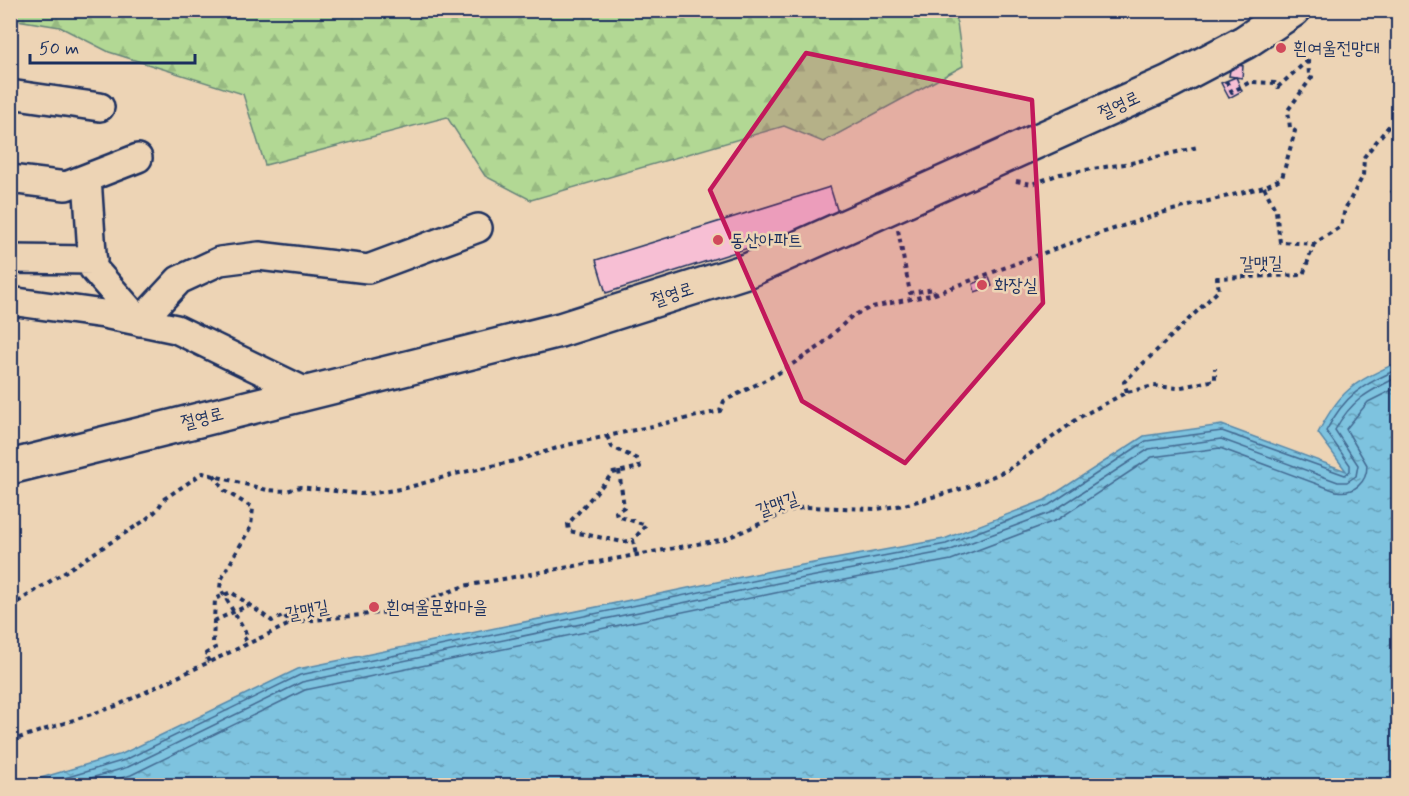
<svg xmlns="http://www.w3.org/2000/svg" width="1409" height="796" font-family="Mynerve,'Poor Story',sans-serif">
	<style>
		.forest { fill: url(#forest-firs); stroke: #668479; stroke-width: 1.5 }
		.water { fill: url(#water-ripples); stroke: #5688ab; stroke-width: 1.5 }
		.lines { fill: none; stroke-linecap: round; stroke-linejoin: round }
		.shore { stroke: #436a92; stroke-width: 1.5 }
		.building { fill: #f7bfd4; stroke: #1b2f5e; stroke-width: 1.5 }
		.minor-casing { stroke: #1b2f5e; stroke-width: 32 }
		.major-casing { stroke: #1b2f5e; stroke-width: 38 }
		.path { stroke: #1b2f5e; stroke-width: 4; stroke-dasharray: 4.5 4.5; stroke-linecap: butt }
		.minor { stroke: #edd4b5; stroke-width: 27 }
		.major { stroke: #edd4b5; stroke-width: 33 }
		.marked { fill: #c2185b; fill-opacity: 0.2; stroke: #c2185b; stroke-width: 4.5; stroke-linejoin: round }
		.poi-dot { fill: #d1495b; stroke: #edd4b5; stroke-width: 2 }
		.labels { text-anchor: middle; stroke-width: 5; stroke-linejoin: round; paint-order: stroke }
		.poi-label { font-size: 18px; fill: #1b2f5e; stroke: #edd4b5; text-anchor: start }
		.street-label { font-size: 18px; fill: #1b2f5e; stroke: #edd4b5 }
	</style>
	<defs>
		<pattern id="forest-firs" width="22" height="20" patternUnits="userSpaceOnUse" patternTransform="scale(1.5)"><rect width="22" height="20" fill="#b2d894"/><path d="M5 1l3.5 6h-7zM16 11l3.5 6h-7z" fill="#98ba82"/></pattern>
		<pattern id="water-ripples" width="26" height="14" patternUnits="userSpaceOnUse" patternTransform="scale(1.5)"><rect width="26" height="14" fill="#7ec3df"/><path d="M2 4q2-2 4 0t4 0M15 11q2-2 4 0t4 0" fill="none" stroke="#669fb8"/></pattern>
	</defs>
	<rect width="100%" height="100%" fill="#edd4b5"/>
	<filter id="ink" filterUnits="userSpaceOnUse"><feTurbulence type="fractalNoise" baseFrequency=".0167" numOctaves="2"/><feDisplacementMap in="SourceGraphic" scale="12" xChannelSelector="R" yChannelSelector="G"/><feConvolveMatrix kernelMatrix="1 2 1 2 8 2 1 2 1" color-interpolation-filters="sRGB"/></filter>
	<g filter="url(#ink)">
		<path class="forest" d="M10,11h942l5,12 6,43 -140,76 -39,-16 -253,74 -46,-24 -38,-59 -182,48 -22,-71 -134,-42 -49,-25 -49,-8z"/>
		<path class="water" d="M1398,362v423h-1381l105,-31 176,-85 477,-99 169,-31 101,-39 99,-64 78,-11 124,46 -28,-38c23,-45 36,-50 80,-71z"/>
		<g class="lines">
			<path class="shore" d="M38,786l87,-26 175,-85 477,-99 169,-32 103,-39 97,-64 76,-10 123,44 5,-4v-6l-24,-34c20,-38 36,-45 72,-62
				M64,786l64,-19 174,-85 476,-99 170,-32 104,-39 97,-63 72,-10 117,43h9l9,-6 2,-11 -23,-35c16,-30 34,-39 63,-53
				M96,786l35,-11 174,-85 475,-98 171,-32 106,-40 95,-63 68,-9 116,43c18,3 31,-8 31,-26l-21,-36 22,-27 30,-15"/>
		</g>
		<path class="building" d="M1231,64l12,2 -1,12 -13,-2z
			M1236,77l6,14 -13,7 -8,-15z
			M830,187l10,32 -234,74 -10,-33z
			M989,277l3,9 -17,6 -2,-8z"/>
		<g class="lines">
			<defs>
				<path id="minor" d="M10,94l90,13
					M87,178l6,90 47,54 39,-42 41,-19 39,-5 109,13 110,-41
					M10,179l56,7 72,-28
					M10,259l83,1
					M10,301l94,13 72,15 132,64"/>
				<path id="major" d="M10,467l550,-137 189,-60 420,-188 76,-40 48,-32"/>
			</defs>
			<use href="#minor" class="minor-casing"/>
			<use href="#major" class="major-casing"/>
			<path class="path" d="M1226,81l6,11 18,-10 25,1 3,4 30,-27
				M1016,181l16,3 28,-10 71,-11 67,-16
				M1264,187l12,24 4,31 34,2 27,-18 4,-17 18,-33 1,-19 25,-31 7,-3 2,2
				M1391,193l7,-5
				M898,230l12,63 24,-4 1,5
				M1127,392l-3,-10 95,-92 -2,-12 86,-3 11,-31
				M607,436l5,11 25,12 3,8 -27,6 -45,51 1,7 54,11 10,-2 3,15
				M619,471l5,36 -8,5 1,4 29,9 -13,15
				M214,475l11,16 28,17 -2,18 -30,54 -1,8 28,49 -6,4 2,4
				M10,607l134,-86 13,-11 7,-11 39,-26 64,17 20,1 13,-4 60,7 15,-1 31,-5 49,-14 60,-13 52,-16 153,-34 4,-10 53,-27 42,-27 33,-31 20,-9 63,-13 130,-49 100,-33 99,-25 18,-9 13,-47 -5,-3 -2,-18 24,-33 -3,-2 -1,-15
				M214,621l37,-17
				M209,662l-4,-8 10,-6 -2,-5 2,-44 16,-7 41,29 13,-6 4,10
				M10,741l106,-35 178,-84 105,-11 65,-25 261,-47 67,-29 14,-3 71,2 27,-4 64,-18 40,-17 72,-53 47,-25 27,-6 23,2 38,-8v-12"/>
			<use href="#minor" class="minor"/>
			<use href="#major" class="major"/>
		</g>
	</g>
	<path class="marked" d="M806,53l226,47 11,203 -138,160 -103,-62 -92,-211z"/>
	<g class="poi-dot">
		<circle cx="1281" cy="48" r="6"/>
		<circle cx="718" cy="240" r="6"/>
		<circle cx="982" cy="285" r="6"/>
		<circle cx="374" cy="607" r="6"/>
	</g>
	<g class="labels">
		<g class="poi-label">
			<text x="1293" y="54">흰여울전망대</text>
			<text x="730" y="246">동산아파트</text>
			<text x="994" y="291">화장실</text>
			<text x="386" y="613">흰여울문화마을</text>
		</g>
		<g class="street-label">
			<text transform="translate(1119 105) rotate(-25)" y="6">절영로</text>
			<text transform="translate(1261 263) rotate(-1)" y="6">갈맷길</text>
			<text transform="translate(672 294) rotate(-18)" y="6">절영로</text>
			<text transform="translate(202 418) rotate(-14)" y="6">절영로</text>
			<text transform="translate(777 504) rotate(-19)" y="6">갈맷길</text>
			<text transform="translate(307 610) rotate(-11)" y="6">갈맷길</text>
		</g>
	</g>
	<rect width="1409" height="796" fill="none" stroke="#edd4b5" stroke-width="36"/>
	<rect x="18" y="18" width="1373" height="760" fill="none" stroke="#1b2f5e" stroke-width="2" filter="url(#ink)"/>
	<path d="M30 54v9h165v-9" fill="none" stroke="#1b2f5e" stroke-width="3"/>
	<text x="39" y="54" font-size="18" fill="#1b2f5e" stroke="#edd4b5" stroke-width="4.5" paint-order="stroke">50 m</text>
</svg>
